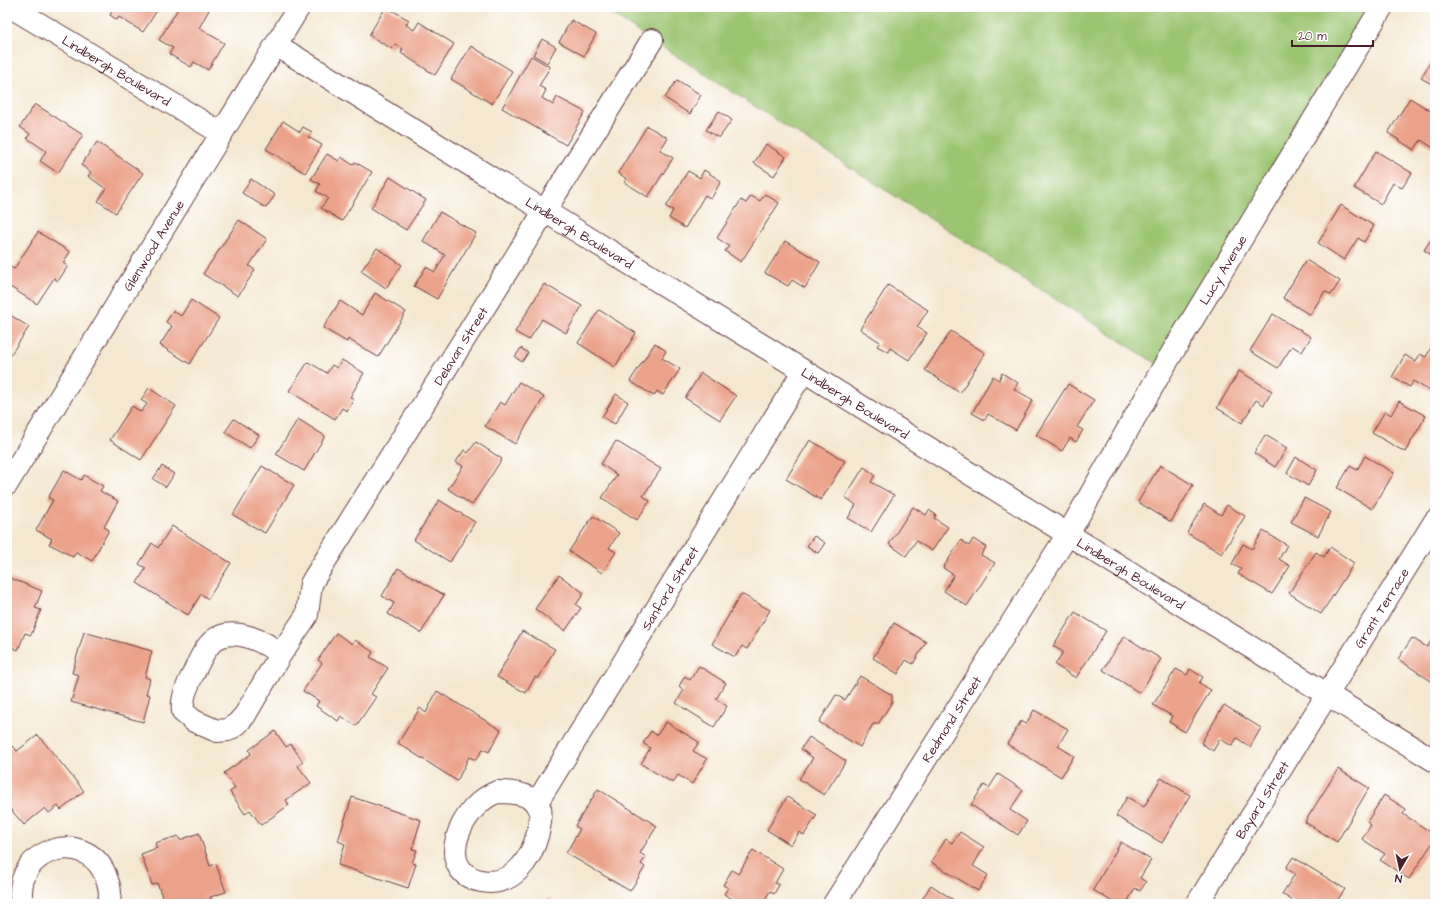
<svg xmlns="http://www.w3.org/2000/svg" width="1442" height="911" font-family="'Architects Daughter',sans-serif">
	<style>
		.green { fill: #9bc571; stroke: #72724e }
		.building { fill: #eba28a }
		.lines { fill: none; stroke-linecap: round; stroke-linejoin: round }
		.minor-casing { stroke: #643d44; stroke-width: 24 }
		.minor { stroke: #fff; stroke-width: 22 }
		.labels { text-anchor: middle; stroke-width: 3.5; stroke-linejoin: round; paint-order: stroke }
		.street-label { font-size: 13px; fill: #4a1f2b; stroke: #fff }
	</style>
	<rect width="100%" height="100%" fill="#fff"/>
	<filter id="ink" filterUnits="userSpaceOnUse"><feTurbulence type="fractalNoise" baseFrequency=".025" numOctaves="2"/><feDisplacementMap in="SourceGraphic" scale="8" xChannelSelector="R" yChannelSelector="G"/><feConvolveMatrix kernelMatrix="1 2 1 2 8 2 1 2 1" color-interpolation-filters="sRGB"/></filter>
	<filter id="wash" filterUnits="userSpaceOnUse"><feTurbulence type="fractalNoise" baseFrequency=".012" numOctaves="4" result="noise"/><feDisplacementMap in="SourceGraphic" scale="16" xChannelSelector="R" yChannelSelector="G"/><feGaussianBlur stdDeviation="0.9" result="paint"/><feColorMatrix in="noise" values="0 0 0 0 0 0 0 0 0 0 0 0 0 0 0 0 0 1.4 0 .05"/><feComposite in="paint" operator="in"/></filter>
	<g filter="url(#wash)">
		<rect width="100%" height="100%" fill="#f4e8d1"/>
		<path class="green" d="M600,7h782l-219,361z"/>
		<g id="blocks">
			<path class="building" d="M108,7h47l3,2 -15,23 -24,-15 -2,3 -7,-5 3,-5z
				M179,7h25l5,3 -10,18 25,15 -16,27 -14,-8 -3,5 -22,-13 4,-6 -14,-8z
				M386,7l23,13 -3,5 8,5 5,-8 35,22 -19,31 -34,-22 2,-4 -8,-5 -3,5 -23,-14z
				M571,20l25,14 -12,22 -25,-14z
				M542,39l14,8 -9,16 -14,-8z
				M471,46l41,25 -20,33 -41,-25z
				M1435,54v32l-14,-8z
				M531,56l19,11 -11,19 7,4 -4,8 11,7 4,-8 28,15 -19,33 -64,-37z
				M677,80l24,15 -11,19 -25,-16z
				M1410,98l25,16v35l-14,-9 -7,10 -26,-17z
				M35,104l48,31 -25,38 -18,-12 6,-10 -19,-13 3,-4 -10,-7z
				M719,111l13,9 -13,18 -13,-8z
				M283,121l17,11 3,-5 9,5 -4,5 14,8 -17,28 -39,-24z
				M647,126l21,12 -8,12 13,8 -25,39 -24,-15 3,-3 -9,-6z
				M97,142l46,31 -27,40 -18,-12 8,-12 -18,-13 3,-4 -10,-7z
				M766,144l20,13 -12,19 -20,-13z
				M1376,151l36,22 -10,15 -9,-5 -12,21 -27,-16z
				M327,154l12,7 2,-4 12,8 2,-3 17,10 -30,49 -21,-13 7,-10 -12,-7 4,-7 -9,-5z
				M704,170l17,11 -10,18 -6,-4 -20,33 -16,-10 4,-8 -7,-3 22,-36 12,7z
				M390,177l36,23 -20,30 -35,-22z
				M251,179l24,16 -9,13 -24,-15z
				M765,194l14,9 -38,59 -16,-11 4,-5 -12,-8 24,-38 5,3 5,-7 9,5z
				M1341,205l33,21 -10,16 -6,-4 -14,22 -26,-17z
				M440,212l36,21 -39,66 -23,-13 12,-19 9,5 10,-17 -22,-14z
				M239,220l28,19 -18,27 6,4 -17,26 -35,-22z
				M38,232l32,20 -7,11 5,3 -10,15 -4,-3 -17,26 -30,-19v-20l7,4z
				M1434,235l1,1v21l-11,-7z
				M785,241l35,21 -15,26 -13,-8 -4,6 -23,-13z
				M377,248l25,17 -16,23 -25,-17z
				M1306,260l34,21 -9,14 -6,-4 -15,24 -27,-17z
				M544,284l38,22 -16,27 -24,-14 -13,21 -14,-8z
				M888,285l40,25 -11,17 10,6 -18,27 -19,-12 -2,4 -11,-6 3,-4 -20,-13z
				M375,293l31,19 -28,45 -30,-18 -1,3 -24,-14 17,-27 22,14z
				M191,300l28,18 -29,46 -30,-19 12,-19 -6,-4 7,-11 8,5z
				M599,310l37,23 -21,34 -37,-24z
				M7,313l22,14 -22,33z
				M1273,314l38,23 -9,15 -10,-6 -14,22 -28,-17z
				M951,331l34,22 -25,40 -35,-23z
				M655,343l11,8 -4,7 18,11 -17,26 -6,-4 -3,5 -24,-15z
				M1433,344l2,1v49l-22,-13 -3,6 -18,-10 13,-22 11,7 4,-8 6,3z
				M521,348l7,5 -6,9 -7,-5z
				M342,360l22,13 -14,24 4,2 -7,12 -5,-3 -7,11 -46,-28 19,-29 19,11 5,-8 5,3z
				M1239,371l33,20 -8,14 -8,-5 -14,23 -25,-15z
				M701,373l35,23 -16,24 -35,-22z
				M1002,373l16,10 -4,6 19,11 -17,30 -28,-16 -3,6 -13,-7 21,-37 6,4z
				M519,382l25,15 -29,47 -30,-18 15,-24 5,3z
				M1068,384l26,16 -17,27 6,3 -7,12 -6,-4 -8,13 -26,-16z
				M149,388l27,18 -35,54 -31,-20 22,-34 9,6 6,-8 -6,-4z
				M616,394l12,8 -13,22 -13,-7z
				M1399,401l27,15 -21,36 -33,-19 13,-22 6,4z
				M234,419l25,16 -9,13 -25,-16z
				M298,419l27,17 -21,35 -28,-17z
				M1265,435l22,13 -12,19 -21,-14z
				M810,440l35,21 -24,39 -35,-21z
				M616,441l45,28 -18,27 7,5 -13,19 -35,-22 15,-23 -16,-11z
				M476,442l26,17 -30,46 -24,-16 15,-23 -7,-4 8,-12 4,3z
				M1365,456l29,17 -22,36 -35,-21 13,-22 7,4z
				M1296,457l21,13 -9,16 -21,-13z
				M1160,465l33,20 -22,37 -33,-20z
				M162,466l12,8 -8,13 -13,-8z
				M262,466l32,19 -29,48 -32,-18z
				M864,467l11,8 -4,7 23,13 -23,37 -23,-14 8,-13 -11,-8z
				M64,470l17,10 3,-5 10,6 9,5 -3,5 18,10 -14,26 5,3 -17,31 -16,-9 -3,5 -12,-7 -12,-6 3,-5 -16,-9 17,-30 -5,-2z
				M1304,498l27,14 -13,24 -27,-14z
				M439,500l36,22 -25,40 -36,-22z
				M1204,504l17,11 6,-10 18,11 -23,38 -35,-21z
				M913,507l13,8 3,-5 7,5 -2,3 14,9 -16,24 -16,-10 -10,15 -17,-12z
				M593,516l26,17 -10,15 7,4 -14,21 -33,-22z
				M172,526l59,37 -23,36 -7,-5 -13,21 -51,-32 9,-15 -7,-4 13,-21 6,5z
				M1263,531l24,14 -8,14 11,7 -18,28 -34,-20 3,-5 -9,-5 11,-20 9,5z
				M814,536l11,7 -7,10 -11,-7z
				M973,539l13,8 -5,8 14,8 -28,43 -23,-15 10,-16 -11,-7 18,-28 8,6z
				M1330,547l24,16 -33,51 -32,-21 27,-41 8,5z
				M398,568l46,27 -23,38 -33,-19 6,-11 -12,-7z
				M559,575l25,18 -8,12 5,3 -16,23 -30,-22z
				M10,578l32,13 -7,17 6,2 -10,25 -6,-2 -7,17 -11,-5v-61z
				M741,594l29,16 -23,39 -5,-3 -7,11 -23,-13z
				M1075,612l31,19 -30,47 -21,-13 8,-13 -10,-6z
				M894,623l32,19 -13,22 -7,-4 -8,14 -25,-16z
				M522,631l33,18 -17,30 -3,-2 -9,16 -29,-16z
				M84,632l68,19 -7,26 5,2 -4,15 4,1 -7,27 -72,-20 8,-27 -7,-2z
				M336,633l16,11 3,-4 18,12 -3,5 18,11 -17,26 5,3 -20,29 -15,-10 -3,5 -22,-15 3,-5 -16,-10 19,-28 -4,-3z
				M1435,635v46l-1,2 -36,-24 14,-21 15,9z
				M1124,636l37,23 -21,34 -37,-23z
				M699,666l27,17 -10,16 11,7 -13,21 -38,-24 8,-13 -5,-4 6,-10 5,4z
				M1176,669l11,6 3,-6 13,8 -4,6 12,7 -26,42 -16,-10 3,-6 -19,-11z
				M860,676l32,19v7l-14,22h-5l-13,23 -41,-25 17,-27 9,5z
				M437,691l64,39 -12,22 -6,-3 -7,11 -7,-3 -12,24 -59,-38 22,-35 6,5z
				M1224,705l37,23 -11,19 -13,-9 -5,8 -12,-7 -7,12 -12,-8z
				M1034,710l34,19 -10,17 16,10 -13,21 -54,-33 14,-23 5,3z
				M666,722l33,20 -6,9 14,8 -15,25 -14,-9 -5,8 -32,-19 9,-16 -7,-5 8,-12 6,4z
				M275,731l11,16 5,-3 12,18 -5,4 13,17 -25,17 3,5 -28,20 -11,-15 -5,4 -15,-22 5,-4 -11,-15 27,-19 -2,-4z
				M38,735l46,56 -23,19 -3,-4 -9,7 -4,-5 -21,17 -17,-20v-53l6,-6 4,5z
				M809,737l37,24 -22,34 -25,-16 14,-21 -12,-9z
				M1338,769l31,19 -32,54 -32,-20z
				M998,774l25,16 -13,20 17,11 -9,14 -47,-30 13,-20 5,3z
				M1161,778l29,17 -28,48 -46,-27 11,-19 17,10z
				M598,789l59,37 -17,27 6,4 -5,7 4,3 -15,24 -64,-38 14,-24 -5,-3z
				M1384,795l22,14 -3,5 32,21v4l-26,40 -29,-19 5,-6 -23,-15 9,-14 -4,-3z
				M352,797l69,23 -9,29 5,1 -5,13 4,1 -8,24 -70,-23 7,-21 -7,-3z
				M787,797l30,18 -13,20 -5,-3 -8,13 -24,-15z
				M960,832l24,15 -11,19 15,9 -10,16 -47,-29 15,-23 6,4z
				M199,833l11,33 6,-2 10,28 -16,5 3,7h-48l-8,-21 -5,2 -11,-31 16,-6 -2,-5 23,-7 2,4z
				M1121,842l30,18 -11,18 6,4 -6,9 -5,-3 -9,16h-10l-23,-14z
				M753,850l30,19 -8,14 4,2 -5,9 -4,-3 -8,13h-22l-16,-10 4,-6 -5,-3 9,-15 6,4z
				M1293,857l52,32 -10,15h-37l-16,-10 13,-20 -9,-6z
				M931,885l24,16 -2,3h-34z
				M550,898l3,6h-13z"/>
		</g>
	</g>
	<g filter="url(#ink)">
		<use href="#blocks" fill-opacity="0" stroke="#643d44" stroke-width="1"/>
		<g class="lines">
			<defs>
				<g id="minor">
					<path id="s1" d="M11,7l210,126"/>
					<path id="s2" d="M276,45l1159,716"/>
					<path id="s3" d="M7,484l292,-477"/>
					<path id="s4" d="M280,655c-14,-14 -49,-30 -67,-14 -9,8 -14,20 -19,31 -6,12 -13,26 -11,40l11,9 23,10 11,-1 9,-6 8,-9 35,-60 27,-40 4,-31 4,-7 337,-537"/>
					<path d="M497,792c13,0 37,1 43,17 2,7 -1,18 -2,24 -7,27 -25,54 -57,48 -49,-10 -20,-76 16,-89z"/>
					<path id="s5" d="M536,804l267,-432"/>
					<path d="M22,904c-11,-58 69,-78 85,-24 3,7 4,16 1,24"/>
					<path id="s6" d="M834,904l234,-370 95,-166 219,-361"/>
					<path id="s7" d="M1197,904l238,-383"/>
				</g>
			</defs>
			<use href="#minor" class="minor-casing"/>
			<use href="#minor" class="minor"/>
		</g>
	</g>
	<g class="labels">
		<g class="street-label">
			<text dy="5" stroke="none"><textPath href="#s1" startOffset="123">Lindbergh Boulevard</textPath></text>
			<text dy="5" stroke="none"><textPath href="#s2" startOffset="357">Lindbergh Boulevard</textPath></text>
			<text dy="5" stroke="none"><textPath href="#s3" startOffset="280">Glenwood Avenue</textPath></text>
			<text dy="5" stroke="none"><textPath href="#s6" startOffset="744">Lucy Avenue</textPath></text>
			<text dy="5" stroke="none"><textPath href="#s4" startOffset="656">Delavan Street</textPath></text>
			<text dy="5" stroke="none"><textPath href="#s2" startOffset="681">Lindbergh Boulevard</textPath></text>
			<text dy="5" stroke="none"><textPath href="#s2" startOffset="1005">Lindbergh Boulevard</textPath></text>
			<text dy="5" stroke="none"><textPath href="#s5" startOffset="254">Sanford Street</textPath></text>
			<text dy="5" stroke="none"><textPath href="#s7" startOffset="349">Grant Terrace</textPath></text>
			<text dy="5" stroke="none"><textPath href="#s6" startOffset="219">Redmond Street</textPath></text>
			<text dy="5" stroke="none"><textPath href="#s7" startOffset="123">Bayard Street</textPath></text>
		</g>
	</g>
	<rect width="1442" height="911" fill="none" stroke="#fff" stroke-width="24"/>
	<g transform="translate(1400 869) rotate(189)" stroke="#ffffff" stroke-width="3" paint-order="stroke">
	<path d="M0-3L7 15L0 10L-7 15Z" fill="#4a1f2b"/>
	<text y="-6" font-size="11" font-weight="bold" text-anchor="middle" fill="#4a1f2b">N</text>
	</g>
	<path d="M1292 40v6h81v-6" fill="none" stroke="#4a1f2b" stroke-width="2"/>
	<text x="1298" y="40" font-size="12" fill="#4a1f2b" stroke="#ffffff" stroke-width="3" paint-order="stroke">20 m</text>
</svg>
